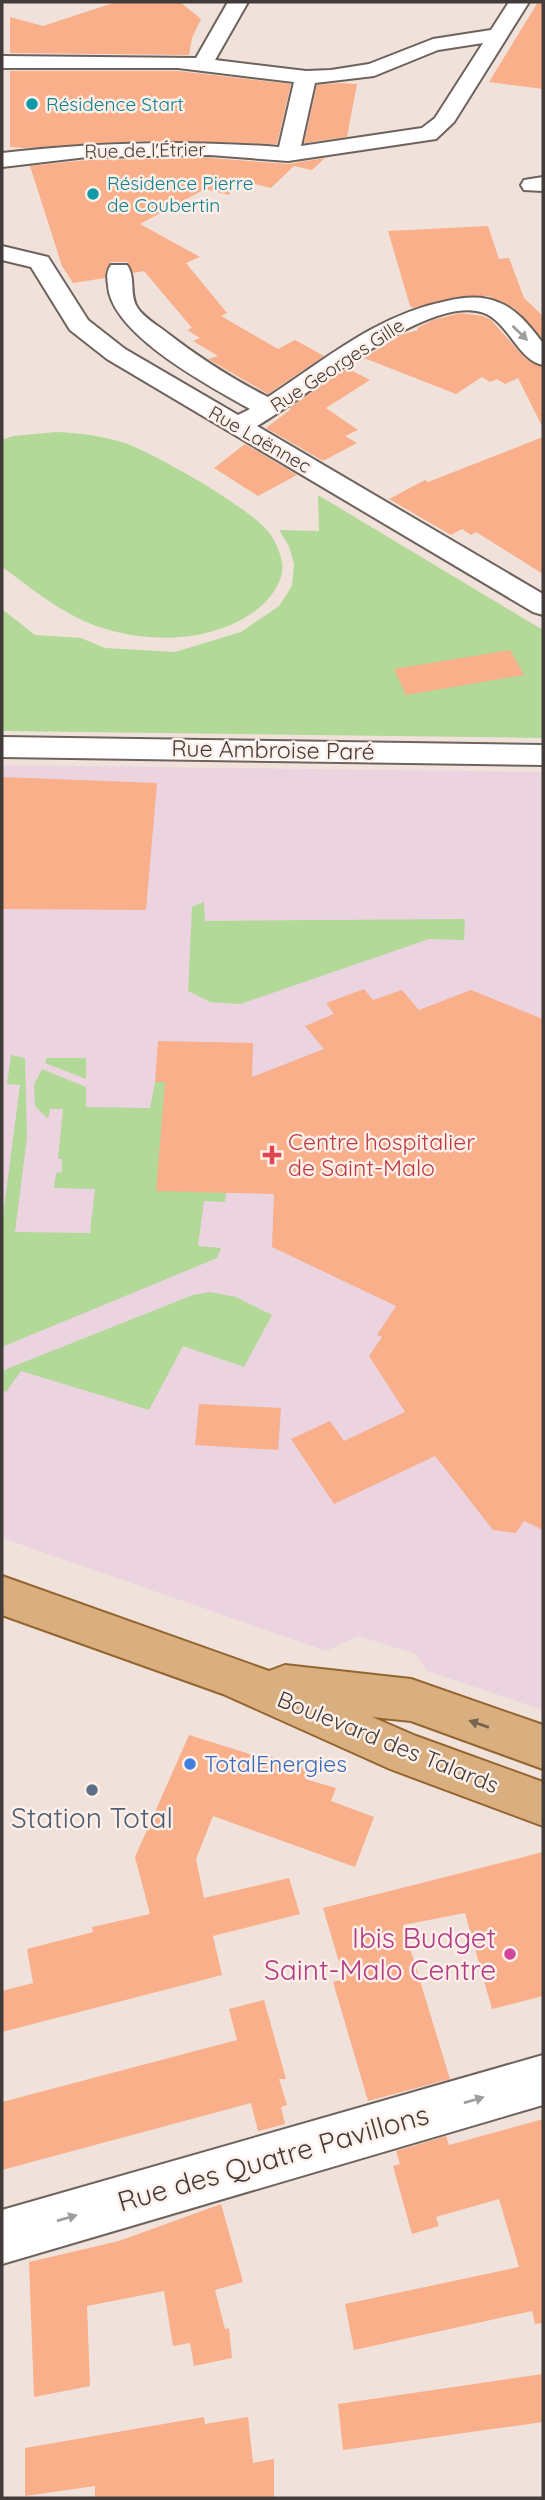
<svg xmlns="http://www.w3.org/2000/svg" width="545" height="2500" font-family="Quicksand,sans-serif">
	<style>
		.medical { fill: #ebd4e0 }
		.green { fill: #b2d997 }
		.building { fill: #f8af8a }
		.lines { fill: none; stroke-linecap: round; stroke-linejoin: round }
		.minor-casing { stroke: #6e625c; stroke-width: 4 }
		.major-casing { stroke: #94642f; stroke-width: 4 }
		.minor { fill: #fff; fill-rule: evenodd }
		.major { fill: #d9af7f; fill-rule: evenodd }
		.oneway { fill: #a09e9c }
		.oneway2 { fill: #766452 }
		.culture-dot { fill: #0f9aa8; stroke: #feefe8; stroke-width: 2.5 }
		.health-dot { fill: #e0444e; stroke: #feefe8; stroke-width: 2.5 }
		.shop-dot { fill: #3f7fe0; stroke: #feefe8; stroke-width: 2.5 }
		.service-dot { fill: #5c6f8a; stroke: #feefe8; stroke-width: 2.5 }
		.hotel-dot { fill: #d1479c; stroke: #feefe8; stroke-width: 2.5 }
		.labels { text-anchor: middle; stroke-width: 5; stroke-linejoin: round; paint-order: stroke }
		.far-culture-label { font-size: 19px; fill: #0d838f; stroke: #feefe8; text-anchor: start }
		.far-street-label { font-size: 19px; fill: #413c39; stroke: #feefe8 }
		.street-label { font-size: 23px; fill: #413c39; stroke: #feefe8 }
		.health-label { font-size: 23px; fill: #be3a42; stroke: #feefe8; text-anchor: start }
		.shop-label { font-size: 23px; fill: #366cbe; stroke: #feefe8; text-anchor: start }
		.near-service-label { font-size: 28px; fill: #4e5e75; stroke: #feefe8 }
		.near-hotel-label { font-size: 28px; fill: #b23c85; stroke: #feefe8; text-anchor: end }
		.near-street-label { font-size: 28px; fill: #413c39; stroke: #feefe8 }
	</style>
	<rect width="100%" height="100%" fill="#f0e2db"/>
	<path class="medical" d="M2,765l541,7v938l-116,-39 -11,-17 -58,-18 -32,15 -324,-113z"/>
	<path class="green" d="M57,432c23,1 45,4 68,11 32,12 118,61 141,86 7,7 14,22 16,33 3,19 -13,39 -27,49 -50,37 -130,33 -183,4 -25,-13 -47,-32 -70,-48v-127l11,-4z
		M318,495l225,135v108l-541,-7v-122l33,26 46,3 24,10 70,4 66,-20 38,-26 13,-20 2,-22 -5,-18 -10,-16 40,1z
		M204,902l1,19 260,-2 -1,21 -35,-1 -189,65 -30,-2 -22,-11 4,-84z
		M11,1055l14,3 2,79 -12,95 75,1 5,-44 -41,-1 2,-15 6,-1v-13h-4l5,-50h-13l-2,10 -13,-13 -1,-21 8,-16 44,18v20l64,1 5,-26h10l61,111 -1,9 -21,-1 -6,45 23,2 -4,10 -215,89v-124l18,-138 -13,-1z
		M47,1058h39v21l-41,-16z
		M210,1292l26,5 36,18 -28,52 -61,-21 -34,64 -128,-39 -15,21 -4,-2v-18l7,-4 184,-73z"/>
	<path class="building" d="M116,2h64l21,17 -9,19 -3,17 -179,-2v-36l33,9z
		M538,2h5v87l-54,-7z
		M10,71h168l113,13 -14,60 -137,-3 -116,7 -14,-1z
		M338,83l19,1 -10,53 -43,6 13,-58z
		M210,158l78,6 37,-6 -13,12 -18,-4 -23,22 -35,-9 -7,16 -24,-6 -65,35 60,33 -14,6 41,50 -6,3 57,33 17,-9 29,16 -56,38 -60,-35 10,-3 -25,-15 7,-3 -13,-8 5,-2 -48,-57 -11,2 -6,-11h-16l-5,7 -1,9 -32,5 -11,-17 -32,-100 57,-6z
		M488,226l11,33 10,-1 15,40 19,18v23l-29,-31 -26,-12h-28l-47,12 -3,-2 -22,-75z
		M460,313l23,3 8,4 34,38 18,9v61l-25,-50 -13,6 -8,-5 -7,3 -8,-5 -26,17 -92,-36 37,-23 17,-5 -1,-2 16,-8z
		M347,368l23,12 -44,28 32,22 -13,6 12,7 -34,18 -57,-33 25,-19 -2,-1z
		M543,437v137l-67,-42 -5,3 -9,-6 -11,6 -62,-36 36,-19 3,2z
		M245,444l52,31 -39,21 -44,-28z
		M510,650l14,25 -118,20 -12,-26z
		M2,777l155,6 -11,127 -144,-1z
		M364,989l9,11 29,-10 17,20 52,-20 72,29v511l-19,-9 -8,12 -23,-3 -58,-74 -101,48 -43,-65 39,-18 14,20 61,-29 -36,-56 13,-19 -5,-2 19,-29 -124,-59 2,-53 -118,-3 9,-109h-10l3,-41 95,2 -1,34 72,-28 -19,-23 29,-12 -8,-11z
		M199,1404l82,4 -3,42 -83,-5z
		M189,1735l73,23 2,-4 46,16 -5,9 31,9 -5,13 43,16 -19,50 -142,-51 -17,43 8,39 85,-20 11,36 -87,22 9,39 -220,57v-41l31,-8 -6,-34 66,-17 -1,-5 58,-13 -15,-57z
		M543,1852v144l-51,13 -27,-96 -62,12 47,154 -82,22 -35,-119 11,-3 -21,-71z
		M264,2000l22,79h-7l8,26 -6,2 4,17 -27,7 -7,-28 -249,67v-68l235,-62 -8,-31z
		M543,2119v204l-8,1 -3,-13 -178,39 -9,-46 174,-37 -20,-68 -63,18 3,9 -27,8 -19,-68 7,-2 -4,-13 50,-15 3,9z
		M221,2204l22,78 -28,8 10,39 4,-1 3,30 -38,8 -4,-23 -17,3 -9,-55 -77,15 3,80 -56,11 -5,-135 90,-21z
		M543,2374v48l-200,28 -5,-46z
		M204,2417l1,7 43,-7 5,46 21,-4v39h-179v-12l-70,10v-48z"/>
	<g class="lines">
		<defs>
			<path id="minor" d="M228,2h20l-33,58 91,11 25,-1 38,-6 64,-25 58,-9 18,-28h20l-75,120 -18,17 -148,22 -78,-6 -123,2 -85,10v-14c92,-11 184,-13 277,-6l15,-65 -116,-14h-176v-12l194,2zM483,43l-48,75 -13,10 -121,18 14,-63 59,-7 64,-26z
				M543,177v14l-19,-1 -3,-5 3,-5z
				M2,246l46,11 40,63 37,29 113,66 12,-6c-39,-22 -140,-75 -142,-124 -1,-7 -2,-13 3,-20h16c9,12 2,29 10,42 6,10 20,18 29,25 35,27 63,45 102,65 58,-38 109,-82 179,-96 17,-4 36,-6 53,2 18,7 31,25 43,40v22c-25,-5 -34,-42 -59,-52 -56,-21 -179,86 -227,113l286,168v21l-10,-3 -426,-253 -37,-29 -39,-63 -29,-7z
				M2,737l541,8v20l-541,-8z
				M543,2055v50l-541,159v-54z"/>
			<path id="major" d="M2,1576l267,95 16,-6 126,14 132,46v44l-132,-48 -39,-4 44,19 127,46v44l-153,-57 -167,-75 -221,-79z"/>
		</defs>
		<use href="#minor" class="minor-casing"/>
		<use href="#major" class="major-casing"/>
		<use href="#minor" class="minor"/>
		<use href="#major" class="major"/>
	</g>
	<defs><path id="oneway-solid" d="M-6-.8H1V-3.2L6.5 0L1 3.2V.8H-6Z" transform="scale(1.75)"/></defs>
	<g class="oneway">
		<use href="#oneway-solid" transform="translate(520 333) rotate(44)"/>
		<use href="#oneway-solid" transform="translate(474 2100) rotate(-16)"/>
		<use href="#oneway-solid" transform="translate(67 2218) rotate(-16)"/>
	</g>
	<use class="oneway2" href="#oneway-solid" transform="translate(479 1724) rotate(-161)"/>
	<g class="culture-dot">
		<circle cx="32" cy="104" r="7"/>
		<circle cx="93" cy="194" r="7"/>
	</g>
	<path class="health-dot" d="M268.5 1144.5h7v7h7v7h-7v7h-7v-7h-7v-7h7z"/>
	<circle class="shop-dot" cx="190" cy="1764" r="7"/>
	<circle class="service-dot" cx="92" cy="1790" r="7"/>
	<circle class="hotel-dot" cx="510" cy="1954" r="7"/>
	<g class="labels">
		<g class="far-culture-label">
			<text x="46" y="111">Résidence Start</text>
			<text x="107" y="190">Résidence Pierre<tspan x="107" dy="22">de Coubertin</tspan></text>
		</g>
		<g class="far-street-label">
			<text transform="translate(145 150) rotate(-1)" y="7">Rue de l'Étrier</text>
			<text transform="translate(337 365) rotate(-33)" y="7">Rue Georges Gille</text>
			<text transform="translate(260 439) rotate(30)" y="7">Rue Laënnec</text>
		</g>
		<g class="street-label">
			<text transform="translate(273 750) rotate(1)" y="8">Rue Ambroise Paré</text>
			<text transform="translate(388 1742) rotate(22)" y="8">Boulevard des Talards</text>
		</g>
		<g class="health-label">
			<text x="288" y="1150">Centre hospitalier<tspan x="288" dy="26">de Saint-Malo</tspan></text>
		</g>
		<g class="shop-label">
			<text x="204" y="1772">TotalEnergies</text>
		</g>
		<g class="near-service-label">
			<text x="92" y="1828">Station Total</text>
		</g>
		<g class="near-hotel-label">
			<text x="496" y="1948">Ibis Budget<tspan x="496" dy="32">Saint-Malo Centre</tspan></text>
		</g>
		<g class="near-street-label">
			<text transform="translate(273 2158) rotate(-16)" y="10">Rue des Quatre Pavillons</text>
		</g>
	</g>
	<rect width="545" height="2500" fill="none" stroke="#413c39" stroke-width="7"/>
</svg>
